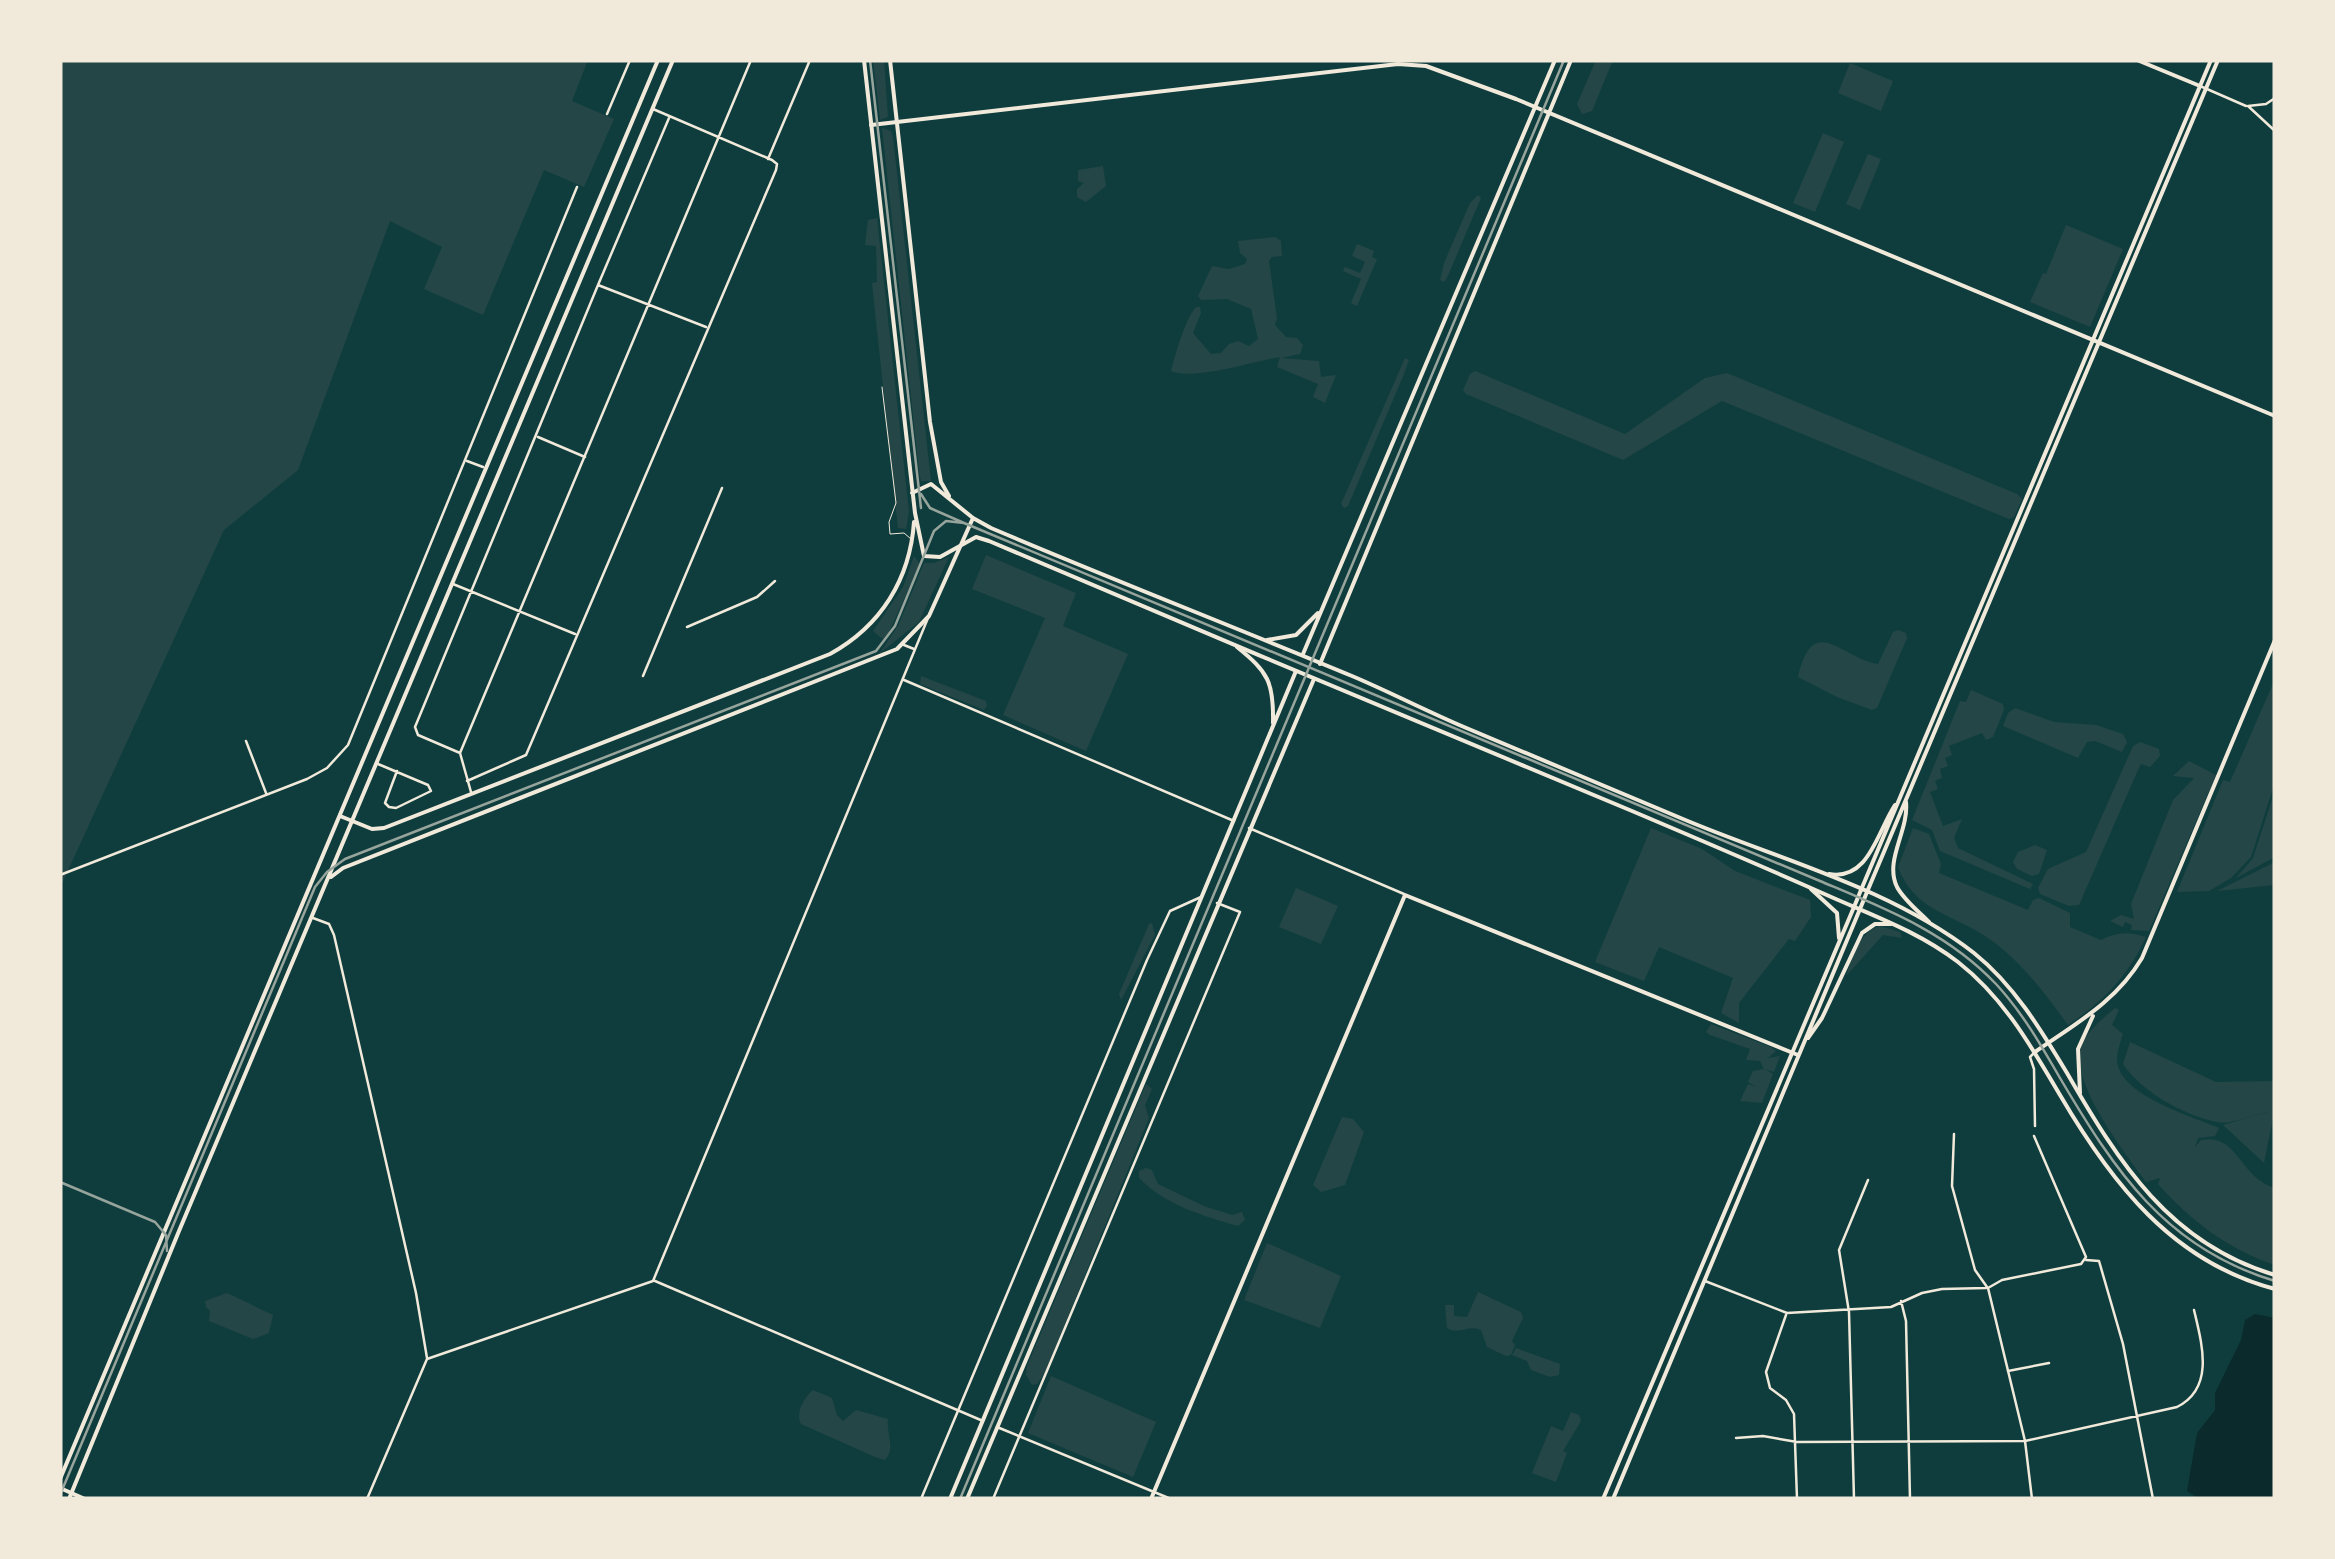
<svg xmlns="http://www.w3.org/2000/svg" width="2335" height="1559" font-family="'Fira Sans Condensed',sans-serif">
	<style>
		.green { fill: #244646 }
		.water { fill: #0a2a2b }
		.lines { fill: none; stroke-linecap: round; stroke-linejoin: round }
		.service { stroke: #f1e9da; stroke-width: 1 }
		.minor { stroke: #f1e9da; stroke-width: 2.5 }
		.tertiary { stroke: #f1e9da; stroke-width: 2.5 }
		.secondary { stroke: #f1e9da; stroke-width: 4 }
		.primary { stroke: #f1e9da; stroke-width: 4 }
		.tram { stroke: #97a49c; stroke-width: 2.5 }
	</style>
	<rect width="100%" height="100%" fill="#0f3d3e"/>
	<path class="green" d="M60,60h528l-16,41 42,18 -30,68 -40,-17 -61,145 -59,-26 18,-42 -52,-26 -92,249 -74,60 -164,358z
		M873,60h11l4,57 -8,3z
		M1596,60h17l-21,51 -10,3 -5,-10z
		M1850,63l43,18 -12,30 -43,-18z
		M882,128l9,3 2,6 38,344h-10l-2,-10z
		M1823,133l21,9 -29,70 -22,-9z
		M1868,154l13,5 -21,51 -14,-6z
		M1103,166l3,20 -20,16 -9,-5v-8l7,-6 -6,-2v-11z
		M1478,195l3,3 -34,80 -3,4 -4,-2 4,-17 26,-60z
		M877,218l32,294 -3,17 -8,-1 -26,-245 5,-1 -1,-36 -11,-1 3,-25z
		M2066,225l57,24 -33,78 -60,-25 13,-29 3,1z
		M1275,237l6,4 1,15 -10,1 -3,4 8,57 -2,7 11,12 11,1 6,7 -3,9 -19,4 38,3 2,16 15,-2 -11,28 -12,-6 5,-13 -41,-17 3,-10c-25,4 -88,24 -109,14 4,-16 15,-54 25,-64h4l1,6 -8,20 18,21 10,-1 8,-9 9,-3 11,5 9,-7 -7,-30 -24,-10 -26,1 -3,-4 14,-30 17,3 16,-5 2,-5 -7,-6 -2,-12z
		M1357,244l17,7 -2,6 5,2 -20,47 -6,-3 10,-24 -18,-8 2,-4 15,6 5,-11 -13,-6z
		M1405,358l4,2 -5,14 -56,132 -4,2 -3,-4z
		M1475,371l150,63 80,-56 22,-5 290,121 5,5 -8,18 -5,2 -287,-118 -99,59 -157,-66 -3,-4 7,-16z
		M986,555l90,38 -13,33 65,28 -42,97 -83,-36 42,-97 -73,-29z
		M914,556l6,8 -35,77 -12,-10 30,-44z
		M949,557l-30,65 -40,32 19,-28 26,-63h10z
		M1898,630l8,3 1,5 -30,70 -5,2 -35,-13 -39,-20c15,-66 43,-19 80,-13l15,-32z
		M921,676l65,25 1,5 -3,4 -64,-26z
		M2275,679v103l-24,75 -20,21 -22,13 -32,1 46,-112 7,2z
		M1971,690l32,14 1,6 -11,27 -7,3 -4,-7 -33,13 3,9 -7,3 3,8 -8,3 2,9 -7,3 3,8 -8,3 13,34 19,-7 -8,19 4,10 75,36 -3,5 -90,-38 -8,-21 -20,-10 48,-119 6,1z
		M2015,708l39,14 42,3 27,9 4,8 -5,10 -27,-11 -8,1 -9,16 -75,-32 5,-13z
		M2140,742l19,7 1,7 -10,11 -9,-3 -3,6 -59,135 -10,1 -29,-12 -2,-6 10,-19 38,-17 47,-106z
		M2189,761l27,14 -67,156 -18,-1 1,-5 -7,-3 -2,5 -13,-6 11,-6 13,4 -3,-15 42,-104 21,-22 -21,-2z
		M2275,790v67l-39,21 17,-20z
		M1651,828l51,21 33,22 75,29 1,17 -16,24 -6,-2 -50,64v20l-18,-10 12,-35 -74,-31 -15,34 -49,-19z
		M1913,828l16,6 12,30 -2,9 89,37 5,-10 6,-2 31,15v14l31,13c15,-8 28,-9 45,-3 -17,38 -43,65 -78,88 -23,-32 -48,-65 -80,-87 -35,-24 -74,-27 -90,-71z
		M2035,845l12,5 -8,24 -7,2 -15,-7 -4,-7 5,-10z
		M2275,862v23l-58,6z
		M1296,888l42,18 -17,38 -42,-17z
		M1152,923l3,12 -34,65 -2,-6 30,-70z
		M1880,926l20,6 2,6 -19,-3 -37,41c7,-19 13,-44 34,-50z
		M2115,1008l4,2 -7,15 11,9c-3,10 -8,22 -5,32 9,32 74,50 101,62l-4,8 -17,2 -3,9 6,-7c38,-7 37,37 74,48v77c-46,-15 -85,-45 -117,-81l2,-6 -14,4c-20,-28 -82,-105 -63,-140 7,-13 20,-24 32,-34z
		M1711,1024l60,23 5,4 -8,7 12,-2 -6,16 -9,-3 8,5 -11,29 -22,-2 8,-17 8,3 -8,-5 5,-11 11,-2 -4,-8 -14,-1 4,-11 -40,-14 -4,-3z
		M2130,1042l86,40 59,-1v28l-11,54 -41,-38 48,-14c-15,3 -39,14 -54,11 -34,-7 -75,-30 -94,-58z
		M1146,1084l6,5 -7,16 4,13 -104,255 -8,11 -5,1 -6,-10 1,-9z
		M1342,1117l11,2 11,13 -19,53 -24,7 -8,-7z
		M1146,1168l6,2 6,14 46,22 28,9 10,-3 3,8 -7,6c-37,-11 -71,-20 -99,-48v-7z
		M1267,1243l74,33 -21,52 -76,-28z
		M1478,1292l43,20 2,6 -11,23 3,4 -4,10 -5,1 -19,-9 -6,-17c-11,-6 -23,5 -34,-2l-2,-23h9v11l13,1z
		M227,1293l46,22 -4,18 -16,6 -44,-18 1,-10 -4,-4 -1,-6z
		M1516,1348l44,16 -1,11 -9,2 -19,-7 -4,-9 -15,-6z
		M1051,1376l105,46 -23,55 -105,-44z
		M813,1390l19,8 5,17 6,6 13,-11 32,9c-2,16 8,29 -3,41l-10,-3 -74,-33c-6,-10 3,-27 12,-34z
		M1571,1412l8,3 2,6 -18,30 4,2 -11,29 -24,-9 19,-47 12,5z"/>
	<path class="water" d="M2255,1314l20,4v181h-76l-12,-8 10,-58 18,-23v-17l26,-53 4,-20z"/>
	<g class="lines">
		<path class="service" d="M882,387l14,116 -7,19 1,12 14,-1 7,6"/>
		<path class="minor" d="M607,114l23,-54
			M669,118l-71,167 108,42
			M768,159l42,-99
			M538,437l47,20
			M467,461l16,6
			M453,584l122,50
			M687,627l70,-30 18,-16
			M643,676l79,-188
			M904,680l330,141
			M246,741l20,52
			M460,753l-42,-18 -3,-8 183,-442
			M378,764l50,21 3,6 -35,17 -7,-1 -4,-4 12,-32
			M467,781l59,-26 250,-585 1,-6 -5,-4 -119,-51
			M471,792l-11,-39 291,-693
			M60,875l247,-96 20,-11 21,-23 229,-558
			M1954,1134l-2,52 23,84 12,17
			M2086,1260l13,1 24,83 30,155
			M1705,1281l82,32 104,-6 31,-14 20,-4 44,-1
			M1901,1301l5,20 4,178
			M1786,1315l-20,57 4,16 16,12 8,14 3,85
			M2008,1371l41,-8
			M1736,1438l27,-2 34,6 228,-1 152,-34c38,-19 25,-63 17,-97
			M921,1499l226,-539 23,-49 31,-14
			M993,1499l247,-587 -23,-9
			M1854,1499l-5,-187 -10,-62 29,-70"/>
		<path class="tertiary" d="M2200,86l46,20
			M2275,98l-9,6 -18,2 27,25
			M904,645l10,4
			M1249,828l155,66
			M313,918l16,6 5,11 82,358 11,65
			M2034,1053l-4,4 4,12 1,57
			M655,1281l328,140
			M997,1427l174,72
			M367,1499l60,-140 226,-78 275,-663
			M2032,1499l-7,-58 -37,-153 14,-8 79,-16 5,-7 -52,-121"/>
		<path class="secondary" d="M2137,60l63,26
			M871,125l527,-61 28,2 90,33 759,317
			M1267,640l29,-5 22,-22
			M1237,647c31,25 37,35 36,76
			M1303,654l252,-594
			M1320,664l251,-604
			M1906,802c3,29 -22,58 -9,85 7,13 21,24 32,35
			M1829,874c40,7 48,-42 66,-69
			M1811,889l26,24 2,25
			M1861,890l350,-830
			M1867,892l351,-832
			M1808,1038l14,-20 40,-85 13,-9h16
			M2035,1052c40,-28 81,-50 107,-94l133,-318
			M2080,1093l-2,-44 15,-33
			M60,1488l25,11
			M950,1499l346,-828
			M967,1499l347,-820
			M1151,1499l254,-604 393,160
			M1603,1499l251,-592
			M1613,1499l247,-590"/>
		<path class="primary" d="M864,60l51,453 9,43 16,1 36,-20 13,4c214,91 428,181 643,270 66,28 132,56 197,85 45,20 90,36 129,66 46,36 73,84 102,133 51,87 112,167 215,194
			M890,60l40,362 11,60 8,14
			M912,493l19,-9 42,34 18,10c120,51 241,98 361,148 38,16 74,35 112,51 73,31 146,61 219,92 97,41 206,68 291,134 40,32 67,77 93,120 52,90 103,171 208,202
			M340,816l32,13 12,-1 446,-174c51,-28 80,-75 84,-132
			M331,877l12,-9 554,-219 32,-33 44,-98
			M1854,907l7,-17
			M1860,909l7,-17
			M60,1479l598,-1419
			M69,1499l110,-268 494,-1171"/>
		<path class="tram" d="M870,60l51,448
			M921,494l9,14 34,15 856,358c64,27 127,51 176,103 26,28 45,61 64,94 55,93 105,170 215,203
			M60,1182l95,40 11,13 1,16
			M60,1495l255,-608 12,-15 18,-13 531,-208 19,-25 39,-95 12,-10 18,2
			M960,1499l604,-1439"/>
	</g>
	<rect width="2335" height="1559" fill="none" stroke="#f1e9da" stroke-width="125"/>
</svg>
